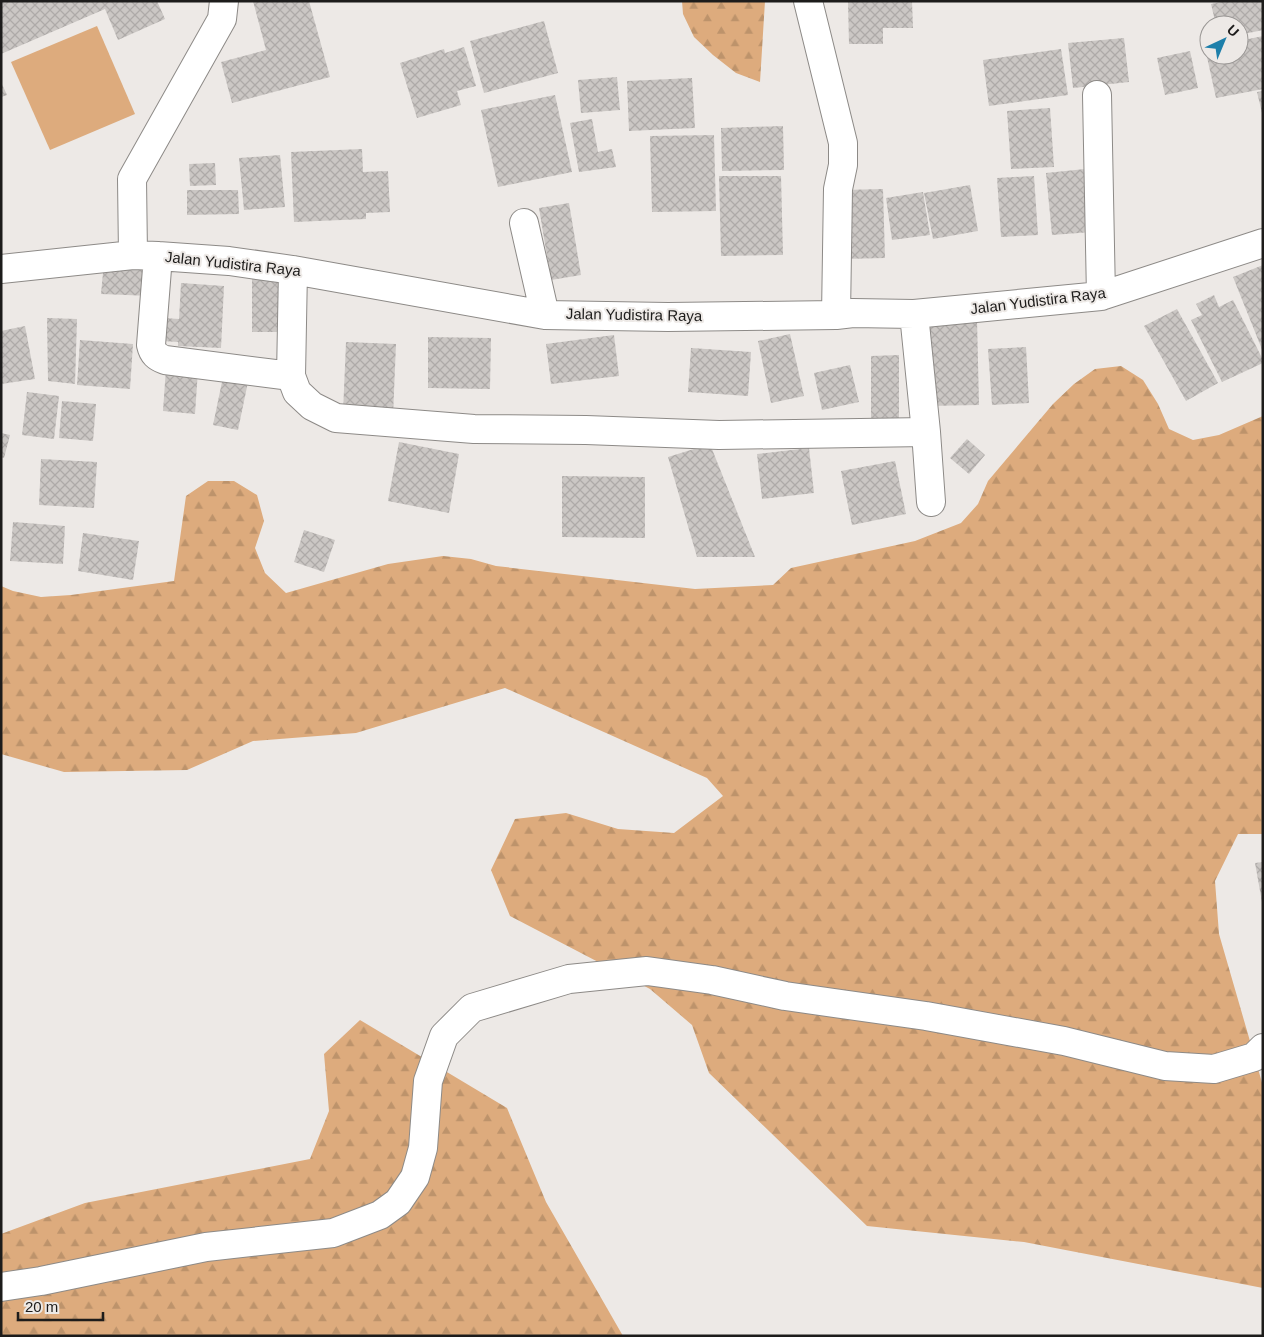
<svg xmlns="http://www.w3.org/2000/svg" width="1264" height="1337" font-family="Helvetica,sans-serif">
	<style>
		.forest { fill: url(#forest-firs) }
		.pitch { fill: #ddab7d }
		.building { fill: url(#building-cross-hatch) }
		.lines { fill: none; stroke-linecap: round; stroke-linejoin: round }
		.minor-casing { stroke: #8d8a87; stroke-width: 30 }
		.minor { stroke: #fff; stroke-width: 28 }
		.labels { text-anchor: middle; stroke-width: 4; stroke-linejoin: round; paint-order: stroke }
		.street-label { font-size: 15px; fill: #1d1c1b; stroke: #ede9e6 }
	</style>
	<defs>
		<pattern id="forest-firs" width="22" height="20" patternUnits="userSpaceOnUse" patternTransform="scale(1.25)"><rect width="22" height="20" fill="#ddab7d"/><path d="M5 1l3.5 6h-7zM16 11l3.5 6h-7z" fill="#bd936b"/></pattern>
		<pattern id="building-cross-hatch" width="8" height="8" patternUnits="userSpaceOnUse" patternTransform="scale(1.25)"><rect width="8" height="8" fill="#cbc7c4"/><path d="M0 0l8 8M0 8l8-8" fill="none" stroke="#aeaaa8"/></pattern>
	</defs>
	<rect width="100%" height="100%" fill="#ede9e6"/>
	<path class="forest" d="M682,1h83l-5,81 -24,-9 -23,-18 -19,-18 -11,-23z
		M1121,366l22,14 15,24 11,25 24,11 26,-5 44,-19v418h-25l-23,47 4,53 44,152v202l-239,-46 -157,-16 -158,-153 -17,-48 -42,-36 -140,-73 -19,-46 24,-51 51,-6 52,16 56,4 49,-37 -16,-18 -202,-90 -149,45 -103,8 -66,29 -123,2 -63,-18v-168l12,5 28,6 30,-2 103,-14 12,-85 22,-15h26l23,14 7,26 -9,27 10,25 21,20 102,-29 55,-8 28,3 25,7 199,23 78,-4 18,-17 124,-27 46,-18 17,-19 10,-23 65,-77 21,-20 21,-15z
		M360,1020l147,88 39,94 77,134h-622v-102l84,-31 225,-44 19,-48 -5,-57z"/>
	<path class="pitch" d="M97,26l38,88 -85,36 -39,-88z"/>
	<path class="building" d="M1,1h156l8,18 -47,21 -13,-31 -104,45z
		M253,1h56l21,76 -98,26 -11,-41 45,-12z
		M848,1h64l1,27h-30v16h-34z
		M1225,1h38v29l-24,5v-10h-23l-5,-21z
		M544,21l14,52 -74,20 -14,-52z
		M1263,36v53l-47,9 -11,-50 4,-1v8h30v-14z
		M1124,38l5,44 -56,6 -5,-45z
		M464,47l12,39 -19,5 4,14 -44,13 -17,-55 44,-14 1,4z
		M1061,49l7,46 -79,11 -6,-46z
		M1190,51l8,37 -33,7 -8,-37z
		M617,77l3,33 -39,3 -3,-33z
		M692,78l3,50 -66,3 -2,-50z
		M1,82l6,13 -6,2z
		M1263,91v22h-1l-5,-21z
		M555,95l17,77 -74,15 -17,-77z
		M1050,108l4,59 -43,2 -4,-58z
		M592,119l6,33 14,-3 4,18 -37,5 -9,-49z
		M783,126l1,44 -62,1 -1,-43z
		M714,135l2,76 -64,1 -2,-76z
		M362,149l1,23 25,-1 2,41 -24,1v6l-72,3 -3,-70z
		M280,155l5,52 -41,3 -5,-52z
		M215,163l1,22 -26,1 -1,-22z
		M1085,169l7,63 -40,3 -6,-62z
		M719,176h62l2,79 -62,1z
		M1034,176l4,59 -37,2 -4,-59z
		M970,185l8,46 -45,8 -9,-46z
		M883,189l2,69 -41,1 -2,-69z
		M187,190h51l1,24 -52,1z
		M923,192l7,43 -38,5 -6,-42z
		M569,203l12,72 -30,5 -12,-72z
		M104,262l49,4 -2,30 -50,-2z
		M1263,265v87l-30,-75z
		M252,274h27v58h-27z
		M181,283l43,3 -3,62 -43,-2v-4l-15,-1 1,-23 15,1z
		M1214,295l5,12 14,-7 30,60v3l-41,19 -31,-62 11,-5 -6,-11z
		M1177,309l41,74 -32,18 -42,-75z
		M47,318l30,1 -2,65 -27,-3z
		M977,319l2,86 -50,1 -1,-86z
		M25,326l10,53 -34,5v-53z
		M790,334l14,62 -33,7 -13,-62z
		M614,335l5,41 -68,8 -5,-40z
		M428,337l63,1 -1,51 -62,-1z
		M80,340l53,4 -3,45 -53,-4z
		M346,342l50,2 -3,72 -50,-3z
		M1026,347l3,56 -37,2 -4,-56z
		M691,348l60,4 -3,44 -60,-4z
		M899,355v65l-28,1v-65z
		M850,365l9,37 -37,8 -8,-37z
		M166,368l32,2 -3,44 -32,-3z
		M223,377l25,5 -10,48 -25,-5z
		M27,392l32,4 -5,43 -32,-4z
		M62,401l34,3 -3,37 -34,-3z
		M1,433l9,2 -6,23 -3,-1z
		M967,439l18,16 -16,19 -19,-16z
		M399,442l60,12 -10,59 -61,-12z
		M710,444l45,113h-58l-29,-100z
		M809,448l5,45 -52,6 -5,-45z
		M41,459l56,3 -3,46 -55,-3z
		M895,461l11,53 -54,11 -11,-54z
		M562,476l83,1v61l-83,-1z
		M13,522l52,4 -2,38 -53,-3z
		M304,530l31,10 -11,32 -30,-10z
		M83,533l56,8 -6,39 -55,-9z
		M1263,862v40h-1l-7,-39z"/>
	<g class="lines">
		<defs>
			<path id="minor" d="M808,1l35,142v22l-5,24 -2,126
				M1097,95l4,201
				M524,223l21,92
				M133,255l-1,-76 90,-160 2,-18
				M158,256l-7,89c2,9 6,12 14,15l126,16
				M1,269l132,-14 25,1 71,5 64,9 252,45 123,2 168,-2 17,-2 61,1 187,-18 162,-53
				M293,270l-2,106 6,16 15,14 24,12 138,11 112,1 133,5 207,-3 -12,-118
				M926,432l5,70
				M1,1287l40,-6 165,-34 127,-14 47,-18 18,-13 17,-25 8,-29 5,-67 16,-45 28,-28 97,-29 78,-8 65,9 73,16 141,20 138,25 101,25 49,3 40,-12 9,-9"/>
		</defs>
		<use href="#minor" class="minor-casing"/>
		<use href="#minor" class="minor"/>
	</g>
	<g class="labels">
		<g class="street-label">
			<text transform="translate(233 264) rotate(6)" y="5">Jalan Yudistira Raya</text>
			<text transform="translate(1038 301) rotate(-7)" y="5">Jalan Yudistira Raya</text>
			<text transform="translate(634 315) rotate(1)" y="5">Jalan Yudistira Raya</text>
		</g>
	</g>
	<rect width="1264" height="1337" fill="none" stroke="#1d1c1b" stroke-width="5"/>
	<g transform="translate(1224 40) rotate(44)"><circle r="24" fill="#ede9e6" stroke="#9a9795"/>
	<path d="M0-4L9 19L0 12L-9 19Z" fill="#1d7faa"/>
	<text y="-8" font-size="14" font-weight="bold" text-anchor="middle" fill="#1d1c1b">U</text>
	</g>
	<path d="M18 1312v8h85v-8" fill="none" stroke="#1d1c1b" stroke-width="2.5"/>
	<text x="25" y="1312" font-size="15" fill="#1d1c1b" stroke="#ede9e6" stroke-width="4" paint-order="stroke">20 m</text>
</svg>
